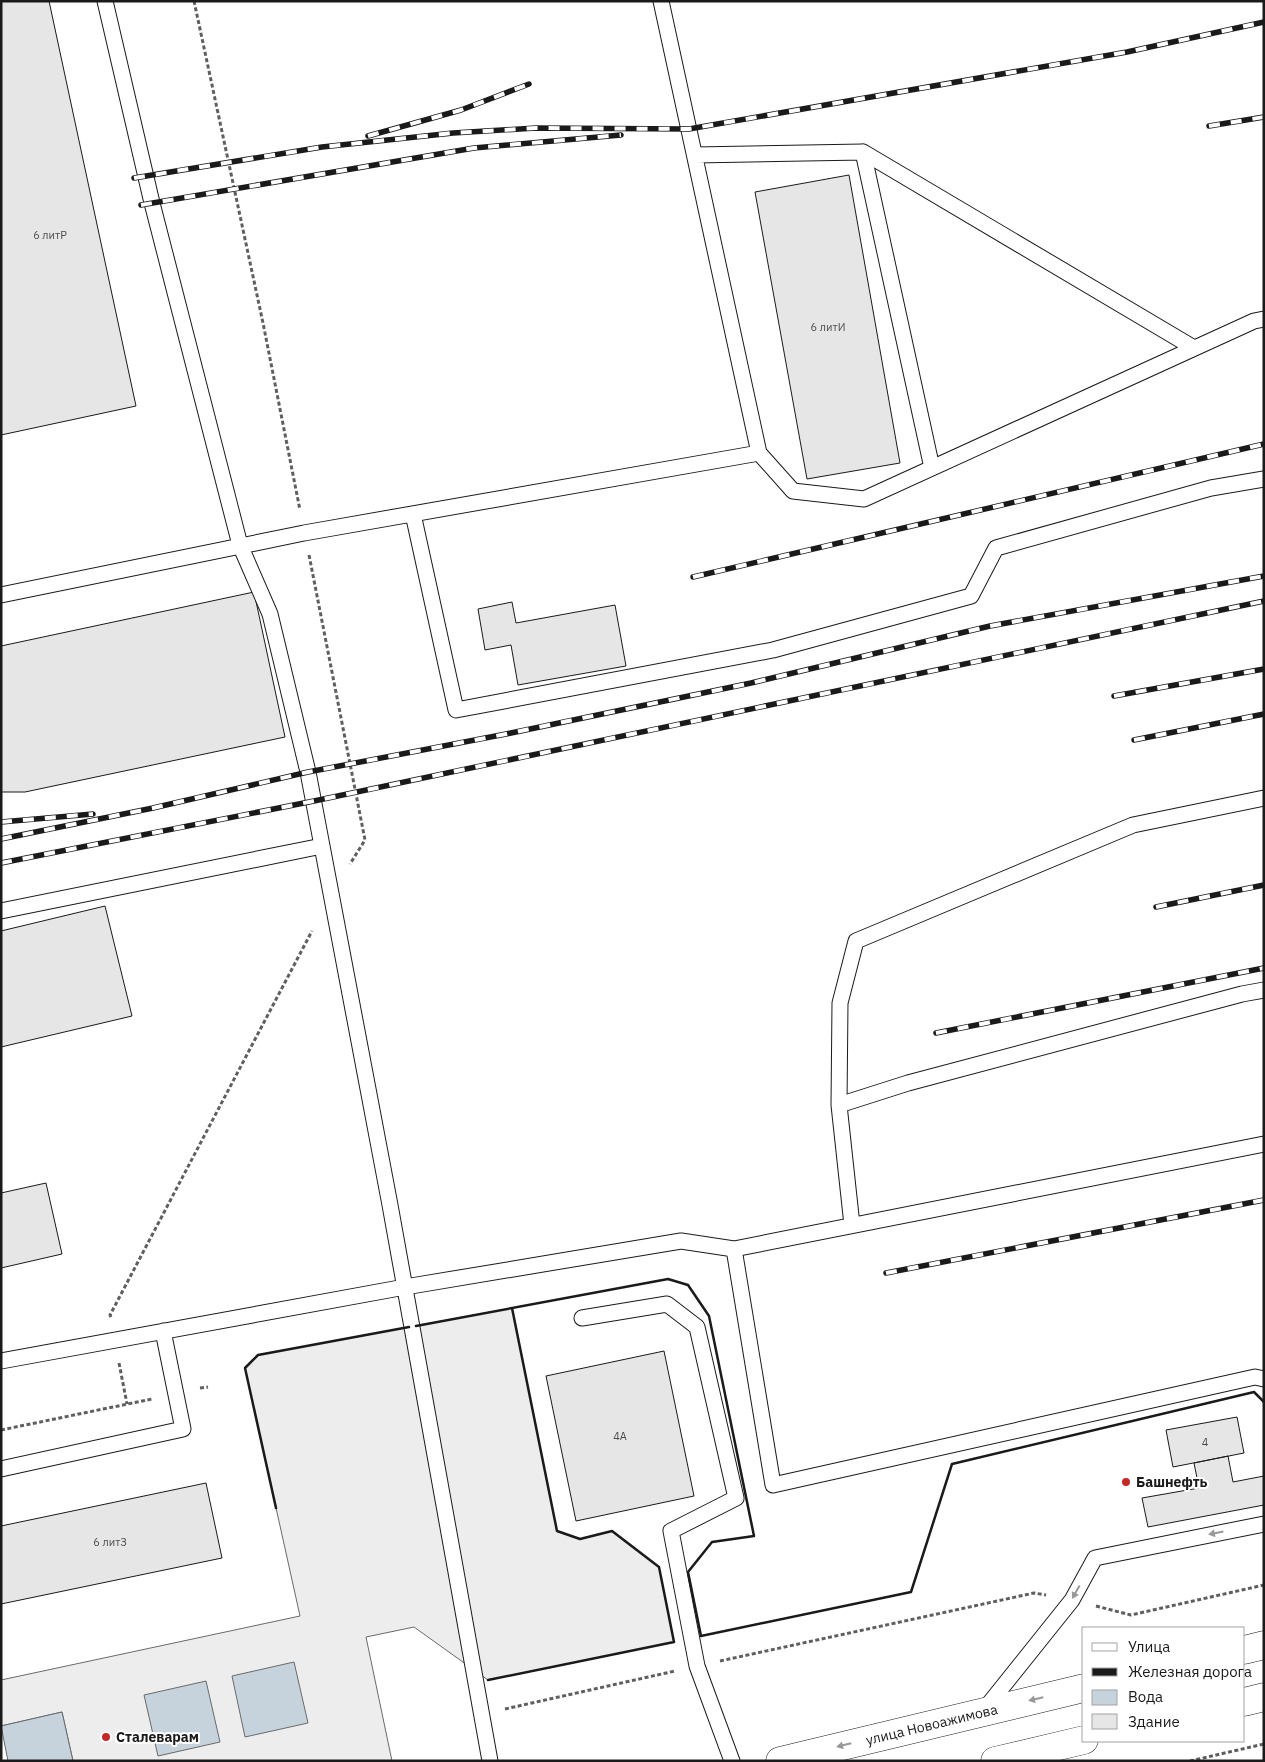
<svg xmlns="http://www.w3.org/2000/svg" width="1265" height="1762" font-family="'IBM Plex Sans',sans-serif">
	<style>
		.parking { fill: #ededed; stroke: #6a6a6a }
		.water { fill: #c6d2dc; stroke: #6a6a6a }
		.building { fill: #e6e6e6; stroke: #1a1a1a }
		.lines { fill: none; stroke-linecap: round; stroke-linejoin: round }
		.lane-casing { stroke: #1a1a1a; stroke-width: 17 }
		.primary-casing { stroke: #1a1a1a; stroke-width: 29 }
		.path { stroke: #5f5f5f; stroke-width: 3; stroke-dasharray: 4 2.5; stroke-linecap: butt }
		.lane { stroke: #fff; stroke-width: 15 }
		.primary { stroke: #fff; stroke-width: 28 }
		.rail-casing { stroke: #1a1a1a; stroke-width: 5.5 }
		.rail { stroke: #fff; stroke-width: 4; stroke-dasharray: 11; stroke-linecap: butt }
		.wall { stroke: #1a1a1a; stroke-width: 2.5 }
		.oneway { fill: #989898 }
		.poi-dot { fill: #c62828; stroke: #fff; stroke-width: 2 }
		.labels { text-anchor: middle; stroke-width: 4; stroke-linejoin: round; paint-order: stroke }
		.number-label { font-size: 11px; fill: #4d4d4d }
		.poi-label { font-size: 14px; font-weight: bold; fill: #1a1a1a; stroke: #fff; text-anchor: start }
		.street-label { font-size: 14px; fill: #1a1a1a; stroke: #fff }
	</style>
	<rect width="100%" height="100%" fill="#fff"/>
	<path class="parking" d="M512,1308l45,223 23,8 32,-8 47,36 15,75 -186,38 -74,-53 -48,10 26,124h-319l-11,-49 -61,14v-46l299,-64 -55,-248 13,-13z"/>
	<path class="water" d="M294,1662l14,61 -63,14 -13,-61z
		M206,1681l14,61 -62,14 -14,-61z
		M62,1712l11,49h-65l-7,-35z"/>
	<path class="building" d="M1,1h48l87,405 -135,29z
		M849,175l51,288 -93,16 -52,-287z
		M254,592l31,145 -260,55h-24v-146z
		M512,602l4,21 99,-18 11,61 -108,19 -7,-40 -26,5 -7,-41z
		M105,906l27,110 -131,31v-116z
		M46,1183l16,71 -61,14v-75z
		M664,1351l30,145 -118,25 -30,-145z
		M1237,1417l7,36 -71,14 -7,-37z
		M1228,1456l5,26 31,-6v29l-116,22 -6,-29 57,-10 -5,-25z
		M206,1483l16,75 -221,46v-78z"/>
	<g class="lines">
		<defs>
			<path id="lane" d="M105,1l47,202 88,342 30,69 38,158 82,433 100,556
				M661,1l98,452 34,38 71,8 390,-178 10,-2
				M863,152l69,316
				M695,155l168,-3 331,196
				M413,514l43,196 317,-60 198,-54 25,-48 215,-60 53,-9
				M1,595l303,-62 455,-80
				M1,911l321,-65
				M839,1105l69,-22 334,-89 22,-4
				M852,1225l-13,-120 1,-102 16,-62 277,-116 131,-27
				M734,1249l530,-105
				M582,1318l85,-14 30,23 39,171 -65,33 26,135 35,95
				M1,1361l404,-74 276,-46 53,8 39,236 482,-108 9,2
				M1,1469l182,-40 -20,-98
				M984,1710l88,-110 23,-42 169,-34"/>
			<g id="primary">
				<path d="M1244,1650l20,-5"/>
				<path d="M1244,1702l20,-5"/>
				<path id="s1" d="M780,1761l304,-73"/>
				<path d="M995,1761l89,-21"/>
			</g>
		</defs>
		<use href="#lane" class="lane-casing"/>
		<use href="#primary" class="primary-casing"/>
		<path class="path" d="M194,1l69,322 37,187
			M309,555l56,285 -15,24
			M111,1317l-1,-2 202,-384
			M119,1363l8,41
			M200,1388l8,-1
			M1,1430l151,-31
			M1096,1606l35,9 133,-30
			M720,1661l314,-68 12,2
			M505,1709l170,-38
			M1190,1761l74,-17"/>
		<use href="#lane" class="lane"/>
		<use href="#primary" class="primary"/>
		<defs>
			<path id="rail" d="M1209,126l55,-9
				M368,136l93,-26 68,-26
				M134,178l188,-31 131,-14 83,-5 153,1 438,-77 137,-30
				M141,205l333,-57 147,-13
				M693,577l571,-133
				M1114,696l150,-27
				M1134,740l130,-26
				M1,822l92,-8
				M1,839l152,-31 155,-36 198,-38 245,-51 239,-57 274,-50
				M1,863l313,-62 950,-200
				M1156,907l108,-22
				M936,1033l328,-65
				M886,1273l378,-73"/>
		</defs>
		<use href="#rail" class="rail-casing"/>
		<use href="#rail" class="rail"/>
		<path class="wall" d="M416,1326l252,-47 20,6 21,31 45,220 -42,6 -24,30 13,64 210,-44 41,-128 302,-72 10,10
			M276,1508l-31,-140 13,-13 151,-28
			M488,1680l186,-38 -15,-75 -47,-36 -32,8 -23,-8 -45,-223"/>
	</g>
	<defs><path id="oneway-solid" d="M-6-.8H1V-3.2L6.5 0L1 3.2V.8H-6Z" transform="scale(1.25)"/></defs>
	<g class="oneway">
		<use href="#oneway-solid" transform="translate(1216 1533) rotate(169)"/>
		<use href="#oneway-solid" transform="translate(1076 1592) rotate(119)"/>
		<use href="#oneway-solid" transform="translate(1036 1699) rotate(167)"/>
		<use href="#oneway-solid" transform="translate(844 1745) rotate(166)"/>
	</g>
	<g class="poi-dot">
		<circle cx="1126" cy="1482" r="5"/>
		<circle cx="106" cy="1737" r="5"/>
	</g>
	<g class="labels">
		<g class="number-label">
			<text x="50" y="239">6 литР</text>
			<text x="828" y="331">6 литИ</text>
			<text x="620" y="1440">4А</text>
			<text x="1205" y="1446">4</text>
			<text x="110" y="1546">6 литЗ</text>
		</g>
		<g class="poi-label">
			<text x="1136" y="1487">Башнефть</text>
			<text x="116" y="1742">Сталеварам</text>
		</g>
		<g class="street-label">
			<text dy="5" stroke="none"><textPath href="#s1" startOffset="156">улица Новоажимова</textPath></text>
		</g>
	</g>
	<rect width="1265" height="1762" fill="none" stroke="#1a1a1a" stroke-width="5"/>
	<rect x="1082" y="1627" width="162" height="115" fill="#ffffff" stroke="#a3a3a3"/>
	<rect x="1092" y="1643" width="25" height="8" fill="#ffffff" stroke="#a3a3a3"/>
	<text x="1128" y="1652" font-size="15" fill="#1a1a1a">Улица</text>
	<rect x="1092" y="1668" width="25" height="8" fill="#1a1a1a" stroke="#a3a3a3"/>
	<text x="1128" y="1677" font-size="15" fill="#1a1a1a">Железная дорога</text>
	<rect x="1092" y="1690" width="25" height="15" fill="#c6d2dc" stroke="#a3a3a3"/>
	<text x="1128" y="1702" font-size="15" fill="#1a1a1a">Вода</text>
	<rect x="1092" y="1714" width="25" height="15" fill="#e6e6e6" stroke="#a3a3a3"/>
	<text x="1128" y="1727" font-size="15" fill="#1a1a1a">Здание</text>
</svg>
